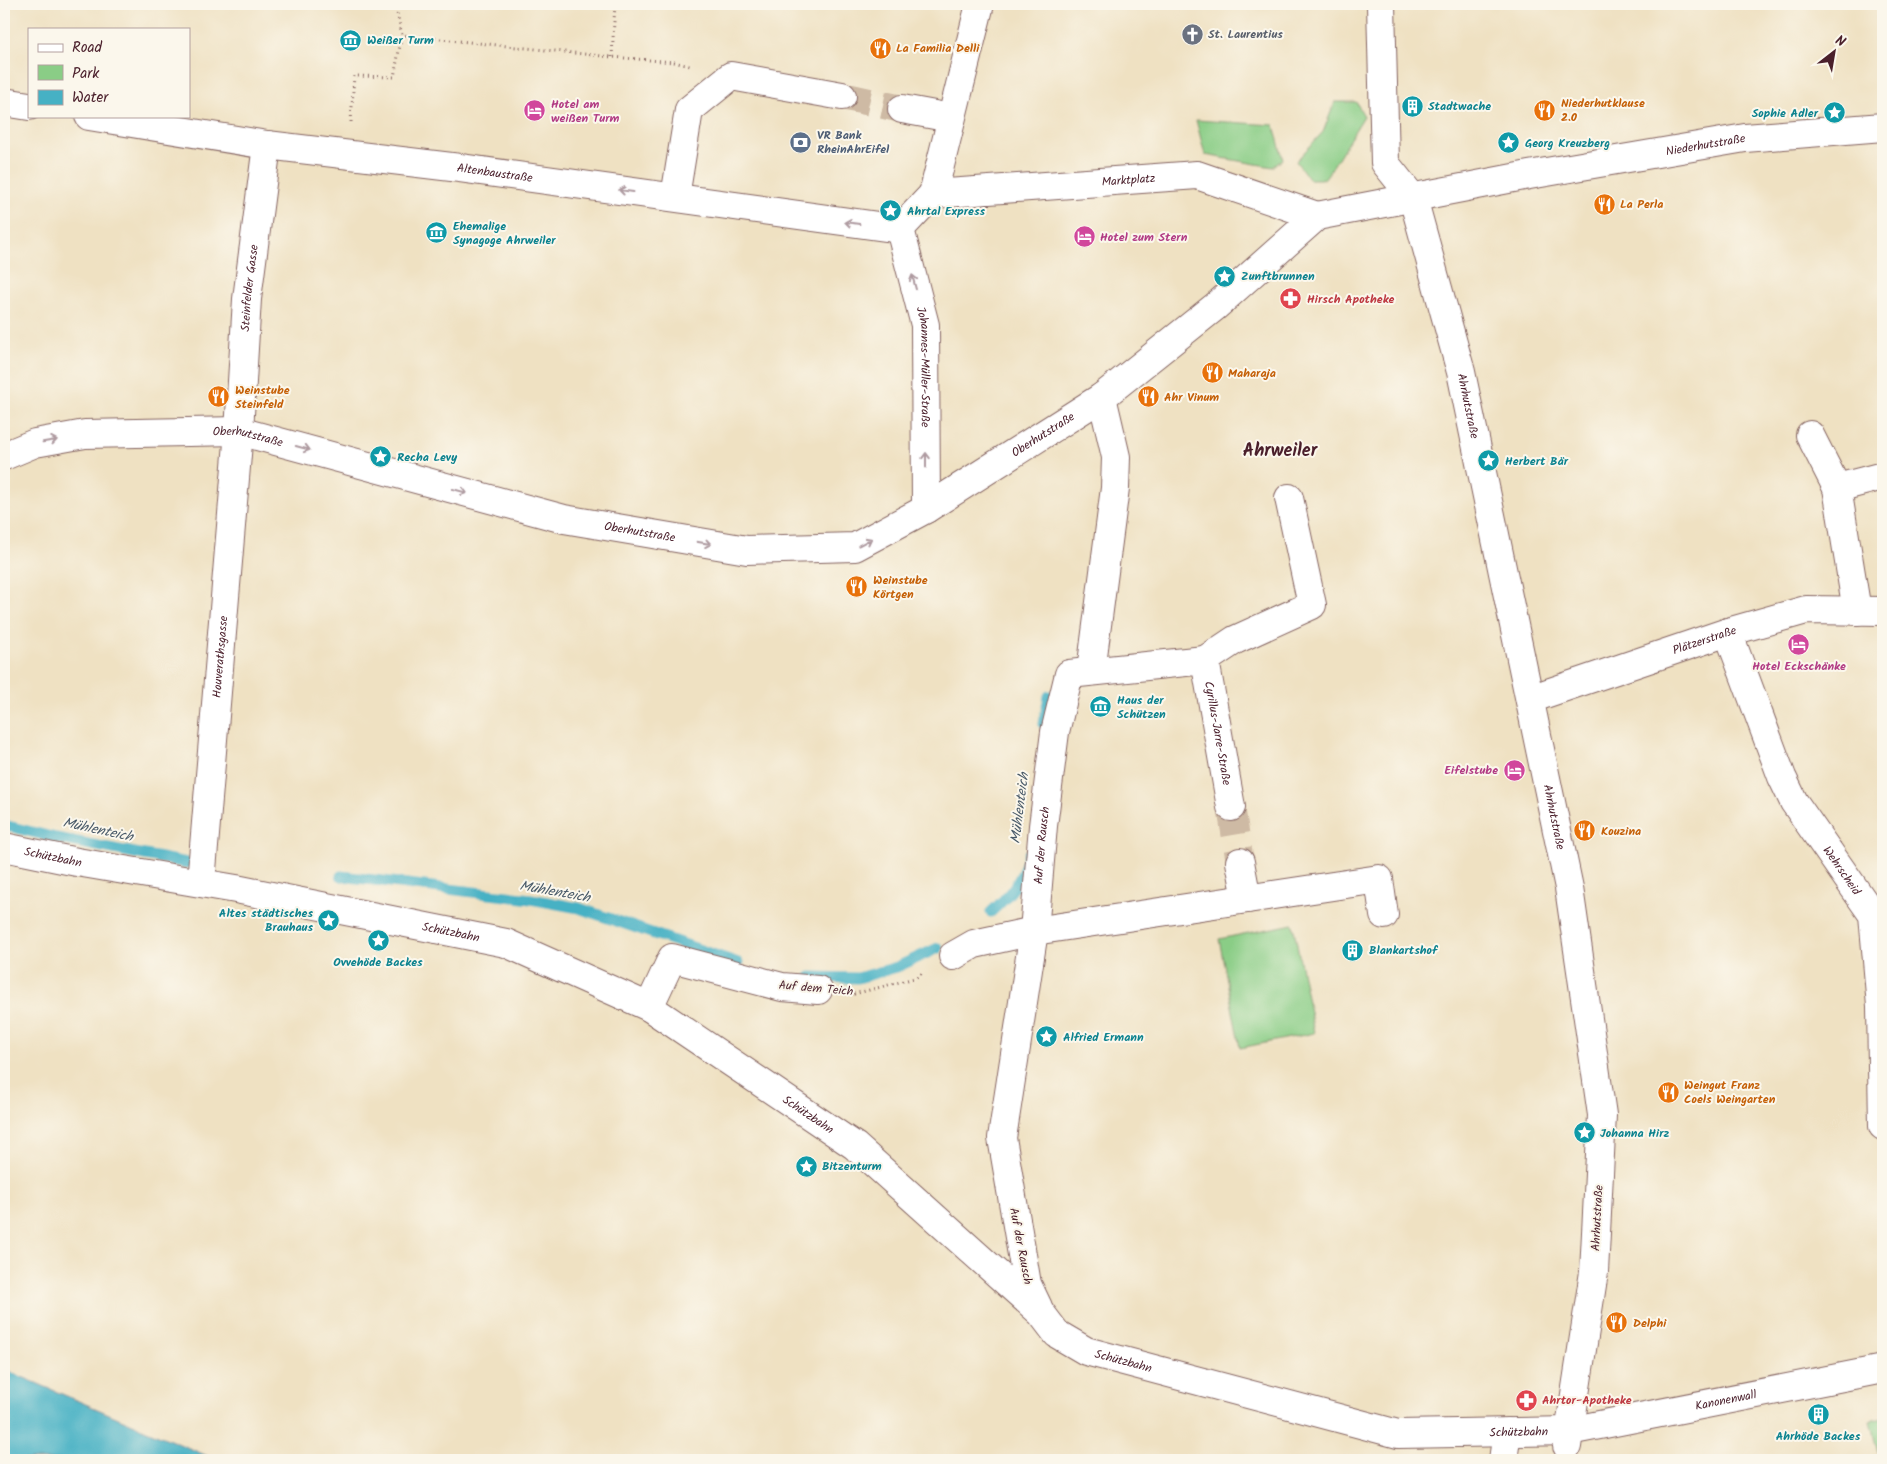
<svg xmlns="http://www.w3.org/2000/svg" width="1887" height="1464" font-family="Kalam,sans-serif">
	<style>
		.green { fill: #8acd86; stroke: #6a7658 }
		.water { fill: #46b1c4; stroke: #486878 }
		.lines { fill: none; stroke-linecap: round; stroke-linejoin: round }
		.stream { stroke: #46b1c4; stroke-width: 11 }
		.minor-tunnel { stroke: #cebaa4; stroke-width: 28; stroke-dasharray: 28 14; stroke-linecap: butt }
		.minor-casing { stroke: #846360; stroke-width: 30 }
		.path { stroke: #846360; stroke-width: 3; stroke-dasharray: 1 4; stroke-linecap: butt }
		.minor { stroke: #fff; stroke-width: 28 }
		.oneway { stroke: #ae9aa0 }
		.labels { text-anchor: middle; stroke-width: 4; stroke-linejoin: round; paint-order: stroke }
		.worship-label { font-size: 12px; font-weight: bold; fill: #5b616d; stroke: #fbf7ec; text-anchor: start }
		.culture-label { font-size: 12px; font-weight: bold; fill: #0d838f; stroke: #fbf7ec; text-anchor: start }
		.food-label { font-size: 12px; font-weight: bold; fill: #c56008; stroke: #fbf7ec; text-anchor: start }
		.hotel-label { font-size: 12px; font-weight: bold; fill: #b23c85; stroke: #fbf7ec; text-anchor: start }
		.service-label { font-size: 12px; font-weight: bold; fill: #4e5e75; stroke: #fbf7ec; text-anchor: start }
		.street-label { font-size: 12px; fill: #4a1f2b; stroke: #fbf7ec }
		.health-label { font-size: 12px; font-weight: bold; fill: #be3a42; stroke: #fbf7ec; text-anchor: start }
		.water-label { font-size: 14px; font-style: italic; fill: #485968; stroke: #fbf7ec }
		.district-label { font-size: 18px; font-weight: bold; fill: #4a1f2b; stroke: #fbf7ec }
	</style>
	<rect width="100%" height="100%" fill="#fbf7ec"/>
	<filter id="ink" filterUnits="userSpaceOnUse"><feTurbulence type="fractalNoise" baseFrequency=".02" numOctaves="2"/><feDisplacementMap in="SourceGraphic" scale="10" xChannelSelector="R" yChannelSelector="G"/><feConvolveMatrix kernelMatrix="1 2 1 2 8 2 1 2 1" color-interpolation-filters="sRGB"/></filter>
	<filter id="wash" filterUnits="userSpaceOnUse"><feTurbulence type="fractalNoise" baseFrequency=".0096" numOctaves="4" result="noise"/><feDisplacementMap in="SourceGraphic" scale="20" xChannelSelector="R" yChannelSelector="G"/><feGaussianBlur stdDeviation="1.12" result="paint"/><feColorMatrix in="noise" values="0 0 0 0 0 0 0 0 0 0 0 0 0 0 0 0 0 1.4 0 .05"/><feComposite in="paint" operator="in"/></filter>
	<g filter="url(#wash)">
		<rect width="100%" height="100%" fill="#efe1c2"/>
		<path class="green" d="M1335,102h21l8,14 -39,63h-16l-13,-18 27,-29z
			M1196,120l78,5 9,34 -10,8 -68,-12z
			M1293,924l21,109 -74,15 -21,-109z
			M1883,1418v33l-5,1 -8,-31z"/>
		<path class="water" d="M4,1370l4,1 209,89h-213z"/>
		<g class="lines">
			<path class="stream" d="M1044,724l5,-28
				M4,825l52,13 131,25
				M341,876l190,23 48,9 159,55
				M991,912c19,-17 32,-33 38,-58
				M811,977l47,1 39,-11 41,-19"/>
		</g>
	</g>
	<g filter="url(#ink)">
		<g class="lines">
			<path class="minor-tunnel" d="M842,96l60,13
				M1231,807l9,55"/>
			<defs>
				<g id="minor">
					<path id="s1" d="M1381,4l4,159 28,35 48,174 108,516 33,227 -8,157 -27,174"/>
					<path d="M4,102l25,4"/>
					<path d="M902,109l49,9"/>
					<path id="s2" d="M89,116l178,29 193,23 440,61"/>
					<path d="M933,194l47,-190"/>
					<path d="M675,197l14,-87 42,-34 111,20"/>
					<path id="s3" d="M900,229l33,-35 264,-19 120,41"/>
					<path id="s4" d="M900,229l25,96 1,184"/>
					<path d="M1810,435l27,53"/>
					<path id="s5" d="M4,456l31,-13 50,-9 154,-3 325,88 183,31 108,-3 71,-38 176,-112 114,-91 101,-90 212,-41 216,-37 138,-11"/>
					<path d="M1857,611l-20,-123 46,-12"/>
					<path id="s6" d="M1728,632l54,145 12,25 79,113 8,91 2,120"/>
					<path d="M1205,660l30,-20 77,-35 -23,-107"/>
					<path d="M1091,671l24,-183 1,-31 -14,-60"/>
					<path id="s7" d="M1530,699l198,-67 78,-22 77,1"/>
					<path id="s8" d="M4,847l73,15 159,27 270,54 143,64 206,139 186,167 16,21 29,17 312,83 171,-3 314,-62"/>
					<path d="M1240,862l7,37"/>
					<path id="s9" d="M201,882l38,-451 8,-132 20,-154"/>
					<path d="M953,956l21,-12 60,-13 345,-52 5,36"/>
					<path d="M649,1007l23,-49 110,29 36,3"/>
					<path id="s10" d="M1038,1307l-11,-23 -25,-146 32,-207 9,-105 12,-94 14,-58 136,-14 26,147"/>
					<path d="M1503,1460l4,-28"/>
				</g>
			</defs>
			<use href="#minor" class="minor-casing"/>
			<path class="path" d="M395,4l7,31 210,22 62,5 16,4
				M612,57l3,-53
				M351,122l3,-46 40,1 8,-42
				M849,993l5,1 61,-16 9,-6"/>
			<use href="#minor" class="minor"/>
		</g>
		<defs><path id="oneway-shaft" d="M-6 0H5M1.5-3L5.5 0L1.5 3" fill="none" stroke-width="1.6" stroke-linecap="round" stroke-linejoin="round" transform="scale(1.25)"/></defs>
		<g class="oneway">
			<use href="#oneway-shaft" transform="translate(626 191) rotate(-172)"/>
			<use href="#oneway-shaft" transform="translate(852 223) rotate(-172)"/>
			<use href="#oneway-shaft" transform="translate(914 282) rotate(-105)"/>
			<use href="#oneway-shaft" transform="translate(50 441) rotate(-10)"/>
			<use href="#oneway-shaft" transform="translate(303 448) rotate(15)"/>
			<use href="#oneway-shaft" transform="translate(926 460) rotate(-90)"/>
			<use href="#oneway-shaft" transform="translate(460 491) rotate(15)"/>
			<use href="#oneway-shaft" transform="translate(865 542) rotate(-28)"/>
			<use href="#oneway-shaft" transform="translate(704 543) rotate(10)"/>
		</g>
	</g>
	<defs>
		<symbol id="church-disc" viewBox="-11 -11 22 22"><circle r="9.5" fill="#6b7280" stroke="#fbf7ec"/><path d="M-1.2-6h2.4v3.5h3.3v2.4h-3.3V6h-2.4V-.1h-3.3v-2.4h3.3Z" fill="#fff"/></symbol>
		<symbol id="museum-disc" viewBox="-11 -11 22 22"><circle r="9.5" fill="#0f9aa8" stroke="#fbf7ec"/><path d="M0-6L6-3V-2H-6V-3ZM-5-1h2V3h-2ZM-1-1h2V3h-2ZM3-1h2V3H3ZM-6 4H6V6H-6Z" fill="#fff"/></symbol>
		<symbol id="restaurant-disc" viewBox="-11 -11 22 22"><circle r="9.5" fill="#e8710a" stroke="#fbf7ec"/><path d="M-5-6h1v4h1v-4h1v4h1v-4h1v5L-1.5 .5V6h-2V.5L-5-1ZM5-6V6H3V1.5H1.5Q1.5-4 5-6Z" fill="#fff"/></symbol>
		<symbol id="building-disc" viewBox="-11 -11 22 22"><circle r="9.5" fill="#0f9aa8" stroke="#fbf7ec"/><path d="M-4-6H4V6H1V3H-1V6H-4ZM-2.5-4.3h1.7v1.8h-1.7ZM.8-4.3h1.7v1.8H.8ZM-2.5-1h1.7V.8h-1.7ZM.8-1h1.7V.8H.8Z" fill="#fff"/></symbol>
		<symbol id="hotel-disc" viewBox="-11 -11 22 22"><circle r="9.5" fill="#d1479c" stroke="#fbf7ec"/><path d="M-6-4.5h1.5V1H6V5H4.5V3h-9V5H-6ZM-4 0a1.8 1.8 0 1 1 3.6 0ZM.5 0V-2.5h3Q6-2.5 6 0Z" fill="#fff"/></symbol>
		<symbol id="sight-disc" viewBox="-11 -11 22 22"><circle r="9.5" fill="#0f9aa8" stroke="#fbf7ec"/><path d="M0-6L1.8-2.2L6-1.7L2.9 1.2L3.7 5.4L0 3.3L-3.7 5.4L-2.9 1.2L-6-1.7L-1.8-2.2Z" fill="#fff"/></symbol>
		<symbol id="bank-disc" viewBox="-11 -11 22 22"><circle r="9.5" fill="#5c6f8a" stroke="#fbf7ec"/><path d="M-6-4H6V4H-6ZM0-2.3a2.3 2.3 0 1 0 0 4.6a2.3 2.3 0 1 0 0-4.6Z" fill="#fff"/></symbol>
		<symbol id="pharmacy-disc" viewBox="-11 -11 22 22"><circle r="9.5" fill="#e0444e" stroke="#fbf7ec"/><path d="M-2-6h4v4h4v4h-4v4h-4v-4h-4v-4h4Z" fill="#fff"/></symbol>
	</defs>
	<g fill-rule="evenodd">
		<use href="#church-disc" x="1180" y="22" width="25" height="25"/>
		<use href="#museum-disc" x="338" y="28" width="25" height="25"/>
		<use href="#restaurant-disc" x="868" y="36" width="25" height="25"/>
		<use href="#building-disc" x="1400" y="94" width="25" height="25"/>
		<use href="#restaurant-disc" x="1532" y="98" width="25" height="25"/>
		<use href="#hotel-disc" x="522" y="98" width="25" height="25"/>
		<use href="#sight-disc" x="1822" y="100" width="25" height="25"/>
		<use href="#bank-disc" x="788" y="130" width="25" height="25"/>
		<use href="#sight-disc" x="1496" y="130" width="25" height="25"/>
		<use href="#restaurant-disc" x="1592" y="192" width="25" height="25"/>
		<use href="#sight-disc" x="878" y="198" width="25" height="25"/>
		<use href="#museum-disc" x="424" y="220" width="25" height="25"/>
		<use href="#hotel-disc" x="1072" y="224" width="25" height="25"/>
		<use href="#sight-disc" x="1212" y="264" width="25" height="25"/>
		<use href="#pharmacy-disc" x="1278" y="286" width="25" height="25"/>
		<use href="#restaurant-disc" x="1200" y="360" width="25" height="25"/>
		<use href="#restaurant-disc" x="206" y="384" width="25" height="25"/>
		<use href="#restaurant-disc" x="1136" y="384" width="25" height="25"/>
		<use href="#sight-disc" x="368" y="444" width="25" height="25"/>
		<use href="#sight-disc" x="1476" y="448" width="25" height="25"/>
		<use href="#restaurant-disc" x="844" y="574" width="25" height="25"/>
		<use href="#hotel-disc" x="1786" y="632" width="25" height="25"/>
		<use href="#museum-disc" x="1088" y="694" width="25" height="25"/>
		<use href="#hotel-disc" x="1502" y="758" width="25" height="25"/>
		<use href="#restaurant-disc" x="1572" y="818" width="25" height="25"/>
		<use href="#sight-disc" x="316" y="908" width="25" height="25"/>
		<use href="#sight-disc" x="366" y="928" width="25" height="25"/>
		<use href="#building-disc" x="1340" y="938" width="25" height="25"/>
		<use href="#sight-disc" x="1034" y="1024" width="25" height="25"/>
		<use href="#restaurant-disc" x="1656" y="1080" width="25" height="25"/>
		<use href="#sight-disc" x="1572" y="1120" width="25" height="25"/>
		<use href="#sight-disc" x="794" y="1154" width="25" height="25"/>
		<use href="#restaurant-disc" x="1604" y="1310" width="25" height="25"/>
		<use href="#pharmacy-disc" x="1514" y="1388" width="25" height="25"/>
		<use href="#building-disc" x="1806" y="1402" width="25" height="25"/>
	</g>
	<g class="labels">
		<g class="worship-label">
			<text x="1208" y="38">St. Laurentius</text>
		</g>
		<g class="culture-label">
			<text x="367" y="44">Weißer Turm</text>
			<text x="1428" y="110">Stadtwache</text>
			<text x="1818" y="117" text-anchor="end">Sophie Adler</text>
			<text x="1525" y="147">Georg Kreuzberg</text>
			<text x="907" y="215">Ahrtal Express</text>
			<text x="453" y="230">Ehemalige<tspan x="453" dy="14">Synagoge Ahrweiler</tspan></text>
			<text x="1241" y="280">Zunftbrunnen</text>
			<text x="397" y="461">Recha Levy</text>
			<text x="1505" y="465">Herbert Bär</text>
			<text x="1117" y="704">Haus der<tspan x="1117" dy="14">Schützen</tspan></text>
			<text x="313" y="917" text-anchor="end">Altes städtisches<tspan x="313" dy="14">Brauhaus</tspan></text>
			<text x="1369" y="954">Blankartshof</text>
			<text x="378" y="966" text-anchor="middle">Ovvehöde Backes</text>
			<text x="1063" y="1041">Alfried Ermann</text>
			<text x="1600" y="1137">Johanna Hirz</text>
			<text x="822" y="1170">Bitzenturm</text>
			<text x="1818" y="1440" text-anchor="middle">Ahrhöde Backes</text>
		</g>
		<g class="food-label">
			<text x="896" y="52">La Familia Delli</text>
			<text x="1561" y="107">Niederhutklause<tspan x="1561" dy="14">2.0</tspan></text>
			<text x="1620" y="208">La Perla</text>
			<text x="1228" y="377">Maharaja</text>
			<text x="235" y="394">Weinstube<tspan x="235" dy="14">Steinfeld</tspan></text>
			<text x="1164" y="401">Ahr Vinum</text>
			<text x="873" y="584">Weinstube<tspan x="873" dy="14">Körtgen</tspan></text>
			<text x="1601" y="835">Kouzina</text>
			<text x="1684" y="1089">Weingut Franz<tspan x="1684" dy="14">Coels Weingarten</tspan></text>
			<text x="1633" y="1327">Delphi</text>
		</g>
		<g class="hotel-label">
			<text x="551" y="108">Hotel am<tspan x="551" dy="14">weißen Turm</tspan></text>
			<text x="1100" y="241">Hotel zum Stern</text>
			<text x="1799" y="670" text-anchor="middle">Hotel Eckschänke</text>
			<text x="1498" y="774" text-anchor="end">Eifelstube</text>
		</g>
		<g class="service-label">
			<text x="817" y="139">VR Bank<tspan x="817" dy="14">RheinAhrEifel</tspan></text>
		</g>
		<g class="street-label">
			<text dy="4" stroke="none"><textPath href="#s5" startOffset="1834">Niederhutstraße</textPath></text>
			<text dy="4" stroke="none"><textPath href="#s2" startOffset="410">Altenbaustraße</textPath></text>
			<text dy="4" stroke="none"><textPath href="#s3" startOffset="244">Marktplatz</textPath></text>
			<text dy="4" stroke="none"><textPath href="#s9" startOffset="596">Steinfelder Gasse</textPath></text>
			<text dy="4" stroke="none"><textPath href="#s4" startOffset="141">Johannes-Müller-Straße</textPath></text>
			<text dy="4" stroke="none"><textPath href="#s1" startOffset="419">Ahrhutstraße</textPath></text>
			<text dy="4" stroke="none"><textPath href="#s5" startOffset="1088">Oberhutstraße</textPath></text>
			<text dy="4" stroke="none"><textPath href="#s5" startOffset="248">Oberhutstraße</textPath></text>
			<text dy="4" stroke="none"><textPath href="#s5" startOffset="652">Oberhutstraße</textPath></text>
			<text dy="4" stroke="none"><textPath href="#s7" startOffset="184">Plätzerstraße</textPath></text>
			<text dy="4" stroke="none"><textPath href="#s9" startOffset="226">Houverathsgasse</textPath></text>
			<text dy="4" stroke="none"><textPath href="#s10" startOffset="854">Cyrillus-Jarre-Straße</textPath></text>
			<text dy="4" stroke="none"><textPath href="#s1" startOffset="839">Ahrhutstraße</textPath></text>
			<text dy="4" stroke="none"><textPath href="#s10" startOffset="469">Auf der Rausch</textPath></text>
			<text dy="4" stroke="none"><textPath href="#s8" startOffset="50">Schützbahn</textPath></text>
			<text dy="4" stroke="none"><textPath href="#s6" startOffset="266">Wehrscheid</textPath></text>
			<text dy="4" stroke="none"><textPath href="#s8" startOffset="455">Schützbahn</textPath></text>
			<text transform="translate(816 988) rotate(5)" y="4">Auf dem Teich</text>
			<text dy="4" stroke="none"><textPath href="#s8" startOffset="860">Schützbahn</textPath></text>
			<text transform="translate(1597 1218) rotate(-87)" y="4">Ahrhutstraße</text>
			<text transform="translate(1021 1246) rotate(79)" y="4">Auf der Rausch</text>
			<text dy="4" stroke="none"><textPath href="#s8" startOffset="1265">Schützbahn</textPath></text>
			<text dy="4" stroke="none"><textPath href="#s8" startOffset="1880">Kanonenwall</textPath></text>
			<text dy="4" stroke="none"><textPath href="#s8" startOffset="1670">Schützbahn</textPath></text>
		</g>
		<g class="health-label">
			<text x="1307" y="303">Hirsch Apotheke</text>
			<text x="1542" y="1404">Ahrtor-Apotheke</text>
		</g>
		<g class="water-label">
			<text transform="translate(1019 808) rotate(-83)" y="5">Mühlenteich</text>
			<text transform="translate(98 829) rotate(12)" y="5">Mühlenteich</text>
			<text transform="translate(555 891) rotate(10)" y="5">Mühlenteich</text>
		</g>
		<g class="district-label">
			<text x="1280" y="456">Ahrweiler</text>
		</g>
	</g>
	<rect width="1887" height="1464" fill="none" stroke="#fbf7ec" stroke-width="20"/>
	<rect x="28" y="28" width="162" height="90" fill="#fbf7ec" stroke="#b4a19f"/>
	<rect x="38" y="44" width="25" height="8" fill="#ffffff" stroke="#b4a19f"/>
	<text x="72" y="52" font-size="15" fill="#4a1f2b">Road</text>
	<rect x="38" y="65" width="25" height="15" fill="#8acd86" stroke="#b4a19f"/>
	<text x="72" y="78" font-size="15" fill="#4a1f2b">Park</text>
	<rect x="38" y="90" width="25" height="15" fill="#46b1c4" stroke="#b4a19f"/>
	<text x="72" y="102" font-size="15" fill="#4a1f2b">Water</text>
	<g transform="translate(1834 52) rotate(31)" stroke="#fbf7ec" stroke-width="4" paint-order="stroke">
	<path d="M0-4L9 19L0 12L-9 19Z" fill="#4a1f2b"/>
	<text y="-8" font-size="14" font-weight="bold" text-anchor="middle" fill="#4a1f2b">N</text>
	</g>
</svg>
